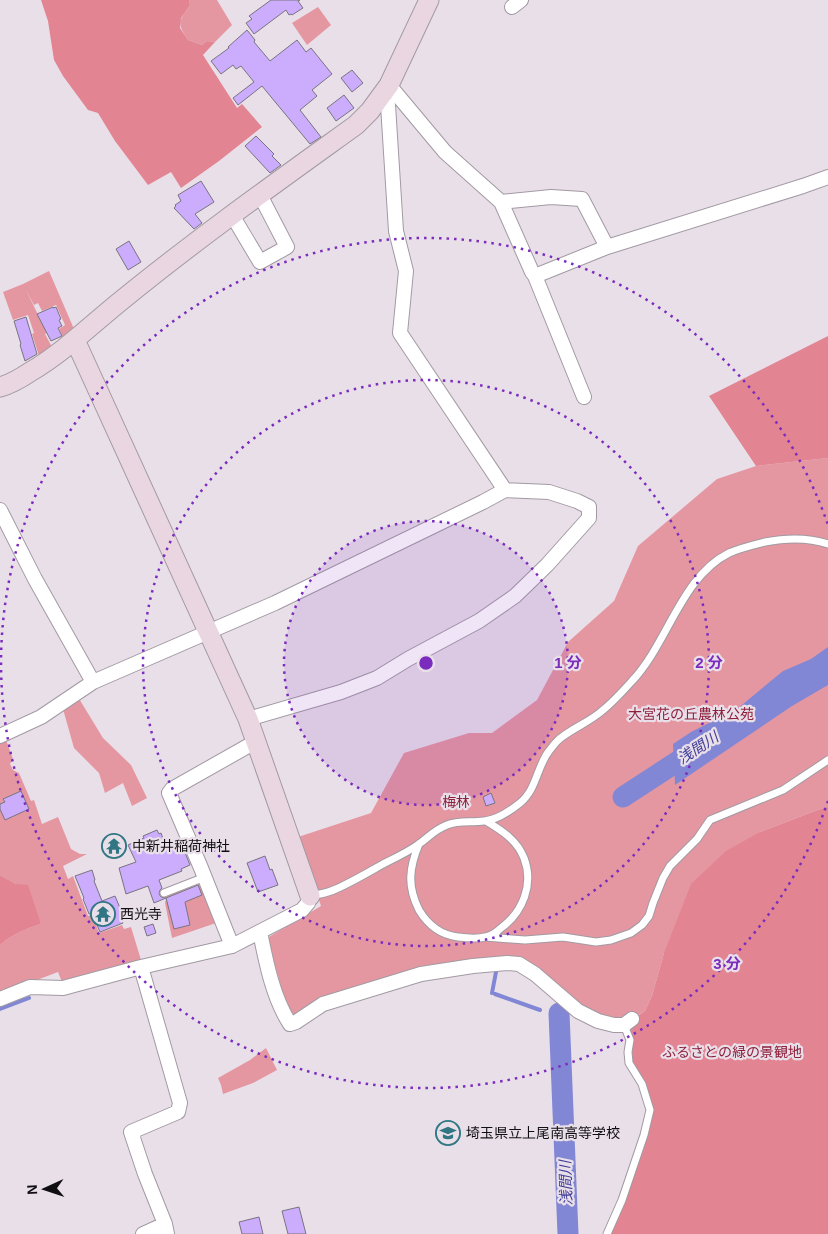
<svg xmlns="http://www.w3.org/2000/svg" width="828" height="1234" font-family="Helvetica,'Noto Sans JP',sans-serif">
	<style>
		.green { fill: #e597a1 }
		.forest { fill: #e28492 }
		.water { fill: #8187d4 }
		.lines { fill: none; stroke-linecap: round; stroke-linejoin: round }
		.stream { stroke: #8187d4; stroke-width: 4 }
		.river { stroke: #8187d4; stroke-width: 21 }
		.building { fill: #ccacfc; stroke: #78747f }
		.lane-casing { stroke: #a29aa3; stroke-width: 9 }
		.street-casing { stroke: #a29aa3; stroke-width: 16 }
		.secondary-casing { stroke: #a29aa3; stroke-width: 21 }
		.lane { stroke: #fff; stroke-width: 7 }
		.street { stroke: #fff; stroke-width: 14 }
		.secondary { stroke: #e9d6e0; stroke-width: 19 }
		.ring { fill: none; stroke: #7b2cbf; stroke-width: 2.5; stroke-dasharray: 2.5 5 }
		.labels { text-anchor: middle; stroke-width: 4.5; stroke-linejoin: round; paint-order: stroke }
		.park-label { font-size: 14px; fill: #8e203c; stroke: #e9dfe9 }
		.poi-label { font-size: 14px; fill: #110e11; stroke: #e9dfe9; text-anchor: start }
		.water-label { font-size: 15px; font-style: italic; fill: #403e99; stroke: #e9dfe9 }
		.centre { fill: #7b2cbf; stroke: #e9dfe9; stroke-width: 2.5 }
		.ring-label { font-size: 15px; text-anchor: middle; font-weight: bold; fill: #7b2cbf; stroke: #e9dfe9; stroke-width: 4.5; stroke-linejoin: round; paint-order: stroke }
	</style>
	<rect width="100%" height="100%" fill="#e9dfe9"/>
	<path class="green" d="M189,0h28l15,25 -17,17 -8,-1 -5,4 -14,-5c-11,-17 -10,-18 2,-35z
		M318,7l13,18 -24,20 -15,-22z
		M49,271l25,58 -11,8 -4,-8 6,-4 -9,-20 -14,6 -4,-8 -4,2 -8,-15 21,43 -2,1 7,13 -13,9 -7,-22 2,-1 -6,-18 -15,5 -10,-28 20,-8z
		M828,458v348l-68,26 -96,121 -12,43 -7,15 -13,8 -37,-2 -29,-23 -74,-35 -197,57 -6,-2 -22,-76 54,-32 -23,-69 73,-24 33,-60 65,-20h23l45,-33 31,-58 46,-41 24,-55 79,-67 39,-13z
		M78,697l25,41 28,27 16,33 -15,8 -9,-23 -18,10 -6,-20 -25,-25 -11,-39z
		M0,740h6l7,19 -3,5 3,6 6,3 12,28 3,-1 8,24 16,-7 13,32 9,5h7l-24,12 5,13 5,-3 15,40 4,-2 7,19 23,-8 2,4 7,-2 10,33 -79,22 -4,-10 -58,22v-49c11,-10 28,-17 41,-21l-25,-40 -16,-9z
		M202,883l17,39 -47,16 -7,-35 2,-7z
		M266,1048l11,22 -24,13 -30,11 -2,-9 -3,-7 32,-18z"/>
	<path class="forest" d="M41,0h148l1,5 -9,13 -1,10 8,12 14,5 5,-4 8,1 -12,13 34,53 5,-4 20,23 -43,34 -38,27 -10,-16 -23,13 -33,-44 -17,-28 -10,-3 -25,-34 -9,-16 -6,-39z
		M828,336v122l-72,8 -47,-70z
		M828,806v428h-221l43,-124 -21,-47 1,-23 -6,-15 21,-14 7,-15 12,-43 27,-69 35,-33 34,-19z
		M0,875l16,9 12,1 13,39c-13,4 -30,11 -41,21z"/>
	<path class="water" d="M828,647v38l-36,21 -117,79 -2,-41 18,-12 46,-23 46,-38 28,-12z"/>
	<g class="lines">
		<path class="stream" d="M492,993l4,-21
			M495,994l45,16
			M0,1009l29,-11"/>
		<path class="river" d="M623,797l75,-49
			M559,1013l9,221"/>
	</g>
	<path class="building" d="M271,0h29l-2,1 5,7 -11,7 -1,-1 -2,1 -3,-5 -32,24 -8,-11 6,-4 -3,-3z
		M247,30l8,10 -1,2 16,19 27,-21 9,12 5,-4 21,26 -20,16 5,6 -17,14 21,27 -11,7 -48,-58 -24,19 -5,-7 21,-16 -13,-16 -5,3 -3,-4 -12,9 -10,-13 18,-13 -1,-1z
		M352,70l11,13 -11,9 -11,-14z
		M344,95l10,13 -18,13 -9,-13z
		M256,136l18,18 -2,2 9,9 -11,8 -25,-27z
		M201,181l13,21 -19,12 7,9 -8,6 -20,-21 2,-2 -1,-1 6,-4 -3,-6z
		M129,241l12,21 -13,8 -12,-21z
		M53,307v1l3,-1 5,12 -2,1 3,6 -4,2 4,8 -11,5 -14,-27z
		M26,317l11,37 -12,7 -5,-16 1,-1 -7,-23z
		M21,791l8,18 -24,11 -5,-11v-5l5,-2 -2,-3z
		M491,793l4,10 -9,3 -3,-9z
		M157,830l2,4 2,-1 5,14 14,-7 10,25 -9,4 1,2 -23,9 3,8 -2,2 -1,4 2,3 5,1 -12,5 -6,-17 -22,8 -7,-26 17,-6 -8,-17 16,-7 -1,-2z
		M265,856l5,14 2,-1 6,16 -20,7 -11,-29z
		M92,870l3,10 -1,1 8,20 13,-5 8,19 -3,1 3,7 -23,9 -8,-19 -3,1 -6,-15 1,-1 -9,-22z
		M198,885l4,10 -17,7 5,23 -16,4 -8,-31z
		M153,924l3,9 -9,3 -3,-9z
		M299,1207l7,27h-18l-6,-23z
		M259,1217l4,17h-21l-3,-12z"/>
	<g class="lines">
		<defs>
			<path id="lane" d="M419,844c-10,24 -12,42 0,66 9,15 22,25 39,27 8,1 19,2 27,0 5,-1 12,-5 16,-9 22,-16 33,-44 23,-70 -7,-18 -23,-28 -38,-37
				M164,893l41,-16
				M311,896c8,-2 17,-3 25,-7 16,-7 31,-16 47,-25 12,-6 25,-12 36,-20 10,-7 15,-14 28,-19 12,-5 24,-2 37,-4 12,-1 26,-10 36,-18 17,-14 17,-37 29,-52 4,-5 8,-11 13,-14 13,-10 29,-16 41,-27 10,-8 20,-19 29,-29 36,-38 49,-104 97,-128 11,-5 24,-8 36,-11 21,-4 42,-5 63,2
				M485,937l40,3 38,-3 33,5 15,-2 20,-7 11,-8 7,-9 4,-13 10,-25 7,-12 27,-27 13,-19 73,-30 45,-30
				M607,1234l15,-34 22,-65 6,-25 -8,-26 -13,-21 -1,-11 2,-12 -6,-15"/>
			<path id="street" d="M512,7l9,-7
				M389,85l56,67 56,50 31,70 3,4 49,121
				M501,202l50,-5 31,2 25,48
				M232,215l28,47 27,-15 -27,-52
				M535,276l72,-29 196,-61 25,-9
				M0,510l35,69 58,103
				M248,719l93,-27 36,-14 31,-19 71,-38 36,-25 32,-31 42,-47v-11l-12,-6 -28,-9 -44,-2
				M0,736l41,-19 52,-35 182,-79 208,-101 22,-12 -105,-157 6,-62 -10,-40 -8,-126 -9,-6
				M260,932c6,30 13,66 30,92l6,-2 27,-18 98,-30 52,-8 34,-3 12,1 16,10 43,37 20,10 16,4h10l8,-6
				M232,946l-31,-78 -32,-75 3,-4 83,-47
				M141,967l39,136 -2,9 -47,20 14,42 20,50 2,10
				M0,999l30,-12 33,1 78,-21 91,-21 70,-36 6,-7 2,-7
				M143,1234l22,-10"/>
			<path id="secondary" d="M75,340l173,379 62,177
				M0,387c11,-3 21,-9 30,-15 34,-20 62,-48 92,-72 76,-62 155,-118 234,-175l14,-14 19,-26 40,-85"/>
		</defs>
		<use href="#lane" class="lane-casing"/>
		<use href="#street" class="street-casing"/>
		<use href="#secondary" class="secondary-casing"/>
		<use href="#lane" class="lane"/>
		<use href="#street" class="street"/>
		<use href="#secondary" class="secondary"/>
	</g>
	<circle cx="426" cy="663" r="142" fill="#7b2cbf" fill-opacity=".12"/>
	<g class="ring">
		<circle cx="426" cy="663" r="142"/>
		<circle cx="426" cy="663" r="283"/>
		<path d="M828 801A425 425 0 1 1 828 525"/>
	</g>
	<defs>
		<symbol id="temple-ring" viewBox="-11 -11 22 22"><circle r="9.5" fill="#e9dfe9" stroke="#307783" stroke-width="1.5"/><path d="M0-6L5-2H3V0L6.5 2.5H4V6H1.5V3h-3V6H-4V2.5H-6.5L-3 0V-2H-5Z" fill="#307783"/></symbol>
		<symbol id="school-ring" viewBox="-11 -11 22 22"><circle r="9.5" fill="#e9dfe9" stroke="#307783" stroke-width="1.5"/><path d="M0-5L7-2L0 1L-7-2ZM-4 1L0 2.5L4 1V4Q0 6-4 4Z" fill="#307783"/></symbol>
	</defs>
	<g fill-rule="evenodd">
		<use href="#temple-ring" x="100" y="832" width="28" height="28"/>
		<use href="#temple-ring" x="89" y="900" width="28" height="28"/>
		<use href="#school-ring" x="434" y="1119" width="28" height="28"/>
	</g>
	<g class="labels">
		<g class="park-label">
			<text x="691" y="719">大宮花の丘農林公苑</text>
			<text x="456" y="807">梅林</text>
			<text x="732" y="1057">ふるさとの緑の景観地</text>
		</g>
		<g class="poi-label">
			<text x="132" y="851">中新井稲荷神社</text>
			<text x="120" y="919">西光寺</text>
			<text x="466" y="1138">埼玉県立上尾南高等学校</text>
		</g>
		<g class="water-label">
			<text transform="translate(698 748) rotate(-33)" y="5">浅間川</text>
			<text transform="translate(566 1183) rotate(-92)" y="5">浅間川</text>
		</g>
	</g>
	<circle cx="426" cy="663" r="8" class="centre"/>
	<g class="ring-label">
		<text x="568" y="668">1 分</text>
		<text x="709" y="668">2 分</text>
		<text x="727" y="969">3 分</text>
	</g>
	<g transform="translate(45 1189) rotate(267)" stroke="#e9dfe9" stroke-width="4" paint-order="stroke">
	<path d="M0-4L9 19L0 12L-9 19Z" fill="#110e11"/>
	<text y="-8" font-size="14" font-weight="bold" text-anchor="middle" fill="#110e11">N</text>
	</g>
</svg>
